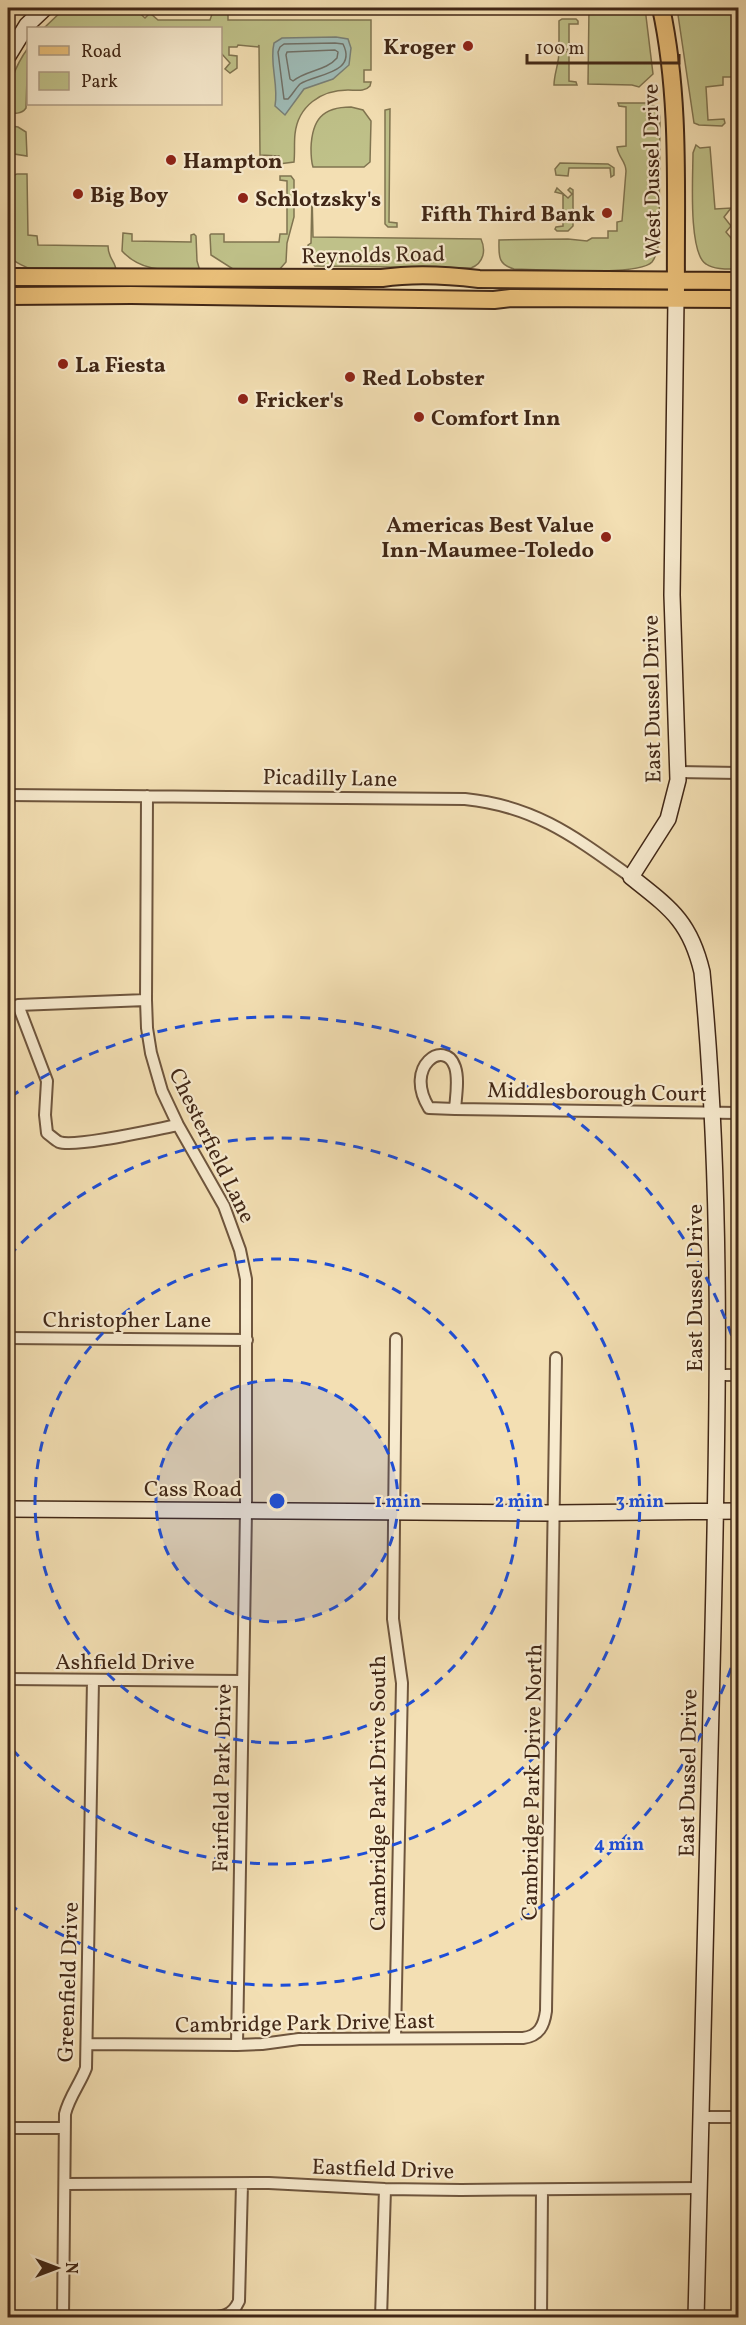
<svg xmlns="http://www.w3.org/2000/svg" width="746" height="2325" font-family="Vollkorn,serif">
	<style>
		.green { fill: #bfc189; stroke: #807450; stroke-width: 1.5 }
		.water { fill: #9ebab5; stroke: #797f75; stroke-width: 1.5 }
		.lines { fill: none; stroke-linecap: round; stroke-linejoin: round }
		.shore { stroke: #707066; stroke-width: 1.5 }
		.street-casing { stroke: #6e553d; stroke-width: 14 }
		.secondary-casing { stroke: #412716; stroke-width: 18 }
		.primary-casing { stroke: #412716; stroke-width: 20 }
		.street { stroke: #f7eace; stroke-width: 10 }
		.secondary { stroke: #f7eace; stroke-width: 15 }
		.primary { stroke: #eac07a; stroke-width: 16 }
		.ring { fill: none; stroke: #1d4ed8; stroke-width: 3; stroke-dasharray: 10 8 }
		.poi-dot { fill: #8f2418; stroke: #f7eace; stroke-width: 2 }
		.labels { text-anchor: middle; stroke-width: 4.5; stroke-linejoin: round; paint-order: stroke }
		.poi-label { font-size: 22px; font-weight: bold; fill: #412716; stroke: #f7eace; text-anchor: start }
		.street-label { font-size: 22px; fill: #412716; stroke: #f7eace }
		.centre { fill: #1d4ed8; stroke: #f7eace; stroke-width: 3 }
		.ring-label { font-size: 18px; text-anchor: middle; font-weight: bold; fill: #1d4ed8; stroke: #f7eace; stroke-width: 4.5; stroke-linejoin: round; paint-order: stroke }
	</style>
	<rect width="100%" height="100%" fill="#f3dfb3"/>
	<filter id="stains"><feTurbulence type="fractalNoise" baseFrequency=".00333" numOctaves="4"/><feColorMatrix values="0 0 0 0 .2 0 0 0 0 .09 0 0 0 0 .02 0 0 0 .5 -.17"/></filter>
	<radialGradient id="worn" r=".72"><stop offset=".6" stop-color="#630" stop-opacity="0"/><stop offset="1" stop-color="#630" stop-opacity=".3"/></radialGradient>
	<path class="green" d="M65,8h41l8,6 6,-6h14l11,10 5,-5 8,7h52l4,-12h14v12h143v50h-7v12h7l-1,4c-5,6 -14,4 -22,4 -27,0 -50,16 -53,44 -1,9 0,19 -1,28l-15,2v-8l-19,-1 -1,-110 -1,2 -20,-2 -1,2h-8v8l8,1v12l-7,5 -5,-4 5,-6 -9,-10 -1,-25h-176z
		M589,8h56l8,66 -14,13 -7,-2 -44,-1z
		M677,8h61v69h-15v8l-17,2 2,33 16,-1 1,4 -3,3 -23,-1 -5,-2z
		M562,19h14l2,2v3h-9v26l-10,-1v-28z
		M28,48l-2,60c-4,6 -13,7 -18,2 -1,-23 7,-44 20,-62z
		M559,51l10,1v29l7,1 1,3h-23c0,-11 5,-21 5,-34z
		M618,103h30l10,5 2,9 -1,123c-1,7 -2,16 -7,22 -14,15 -114,7 -138,7 -17,-5 -15,-14 -15,-29l69,-1 19,2 5,-3h16v-7h9v-9l5,-1 4,-50c0,-10 -8,-14 -9,-24l9,-1v-39l-7,-1z
		M351,107l12,3 8,11 -1,41 -6,5h-51c-2,-6 -2,-13 -2,-19 1,-28 11,-41 40,-41z
		M390,109l-1,113 8,1v4h-9l-3,-3v-114z
		M12,126l6,1 8,5 1,24 -19,-3v-25z
		M696,145l4,3 10,-1 5,62 16,-1 -7,9 7,9 -5,6 6,7 6,-7 -1,13 1,2v22c-10,0 -23,1 -32,-5 -18,-11 -13,-89 -13,-111z
		M560,163l48,1 6,4v7l-3,2 -1,-9h-41l-1,8 -12,-1 -1,-6z
		M17,174h10l1,61 9,1 1,9 70,1c0,13 8,15 8,25l-84,-1c-11,-6 -20,-7 -24,-19v-74z
		M280,176h11l3,4v37l-7,26 -1,19 -7,8 -43,1 -25,-16 -1,-20 1,-1h13v8h55l1,-8h7v-53l-7,-1z
		M557,188l11,10 4,-4 -4,-4 2,-2 3,2v36l-5,5h-11l-2,-2 1,-2 7,-1v-32l-8,-2z
		M312,193l1,44 168,2c5,11 3,24 -10,29l-156,-2 -5,-5 -2,-16 3,-2z
		M123,233l9,1v7l59,1v-7l3,-1 2,2 1,25 3,10c-28,-1 -57,3 -78,-20z"/>
	<path class="water" d="M336,37l12,2 3,9 -2,17 -16,14 -29,10 -19,26 -10,-9c4,-21 -6,-43 -1,-63l8,-5z"/>
	<g class="lines">
		<path class="shore" d="M335,43l8,1c15,30 -29,30 -43,40 -4,4 -8,11 -12,15h-4l-6,-47 2,-5 4,-3z
			M335,50l3,2 -1,6c-11,13 -31,12 -44,23l-3,-2 -4,-24 1,-3z"/>
		<defs>
			<path id="street" d="M678,772l60,1
				M8,795l457,4c70,7 110,38 166,78
				M147,796l-1,204 1,28 4,25 11,38 16,34 46,81 16,44 6,29v232l-9,534
				M146,1000l-128,5 29,76 -2,34 2,18c4,3 8,7 12,9 16,6 98,-13 119,-17
				M455,1109c1,-13 4,-30 0,-42 -10,-29 -52,-1 -26,41l26,1 283,4
				M8,1338l239,2
				M716,1375h22
				M8,1679l234,2
				M395,2038l7,-355 -9,-64 3,-280
				M87,2044l150,1 25,-1 37,-5 224,-1c16,-2 21,-12 23,-27l10,-653
				M702,2117h36
				M8,2128h56
				M65,2184l204,-1 116,6 76,1 239,-2
				M63,2318l2,-204c4,-17 15,-30 21,-46l7,-388
				M200,2318c18,-1 31,1 39,-17l3,-117
				M381,2318l4,-129
				M541,2318l1,-128"/>
			<path id="secondary" d="M8,56l19,-31 18,-17
				M676,299l-4,296 6,185 -10,39 -37,58c39,31 59,44 71,95 21,218 16,438 11,656 -5,230 -11,460 -17,690
				M8,1509l547,4 183,-2"/>
			<path id="primary" d="M661,8c20,92 14,189 15,284
				M8,277l374,1c33,-5 65,-3 97,1l259,2
				M8,296l123,-1 363,5 17,-2 227,1"/>
		</defs>
		<use href="#street" class="street-casing"/>
		<use href="#secondary" class="secondary-casing"/>
		<use href="#primary" class="primary-casing"/>
		<use href="#street" class="street"/>
		<use href="#secondary" class="secondary"/>
		<use href="#primary" class="primary"/>
	</g>
	<circle cx="277" cy="1501" r="121" fill="#1d4ed8" fill-opacity=".12"/>
	<g class="ring">
		<circle cx="277" cy="1501" r="121"/>
		<circle cx="277" cy="1501" r="242"/>
		<path d="M9 1256A363 363 0 1 1 9 1746"/>
		<path d="M737 1651A484 484 0 0 1 10 1905M10 1097A484 484 0 0 1 737 1351"/>
	</g>
	<g class="poi-dot">
		<circle cx="468" cy="46" r="6"/>
		<circle cx="171" cy="160" r="6"/>
		<circle cx="78" cy="194" r="6"/>
		<circle cx="243" cy="198" r="6"/>
		<circle cx="607" cy="213" r="6"/>
		<circle cx="63" cy="364" r="6"/>
		<circle cx="350" cy="377" r="6"/>
		<circle cx="243" cy="399" r="6"/>
		<circle cx="419" cy="417" r="6"/>
		<circle cx="606" cy="537" r="6"/>
	</g>
	<g class="labels">
		<g class="poi-label">
			<text x="456" y="54" text-anchor="end">Kroger</text>
			<text x="183" y="168">Hampton</text>
			<text x="90" y="202">Big Boy</text>
			<text x="255" y="206">Schlotzsky's</text>
			<text x="595" y="221" text-anchor="end">Fifth Third Bank</text>
			<text x="75" y="372">La Fiesta</text>
			<text x="362" y="385">Red Lobster</text>
			<text x="255" y="407">Fricker's</text>
			<text x="431" y="425">Comfort Inn</text>
			<text x="594" y="532" text-anchor="end">Americas Best Value<tspan x="594" dy="25">Inn-Maumee-Toledo</tspan></text>
		</g>
		<g class="street-label">
			<text transform="translate(651 171) rotate(-91)" y="8">West Dussel Drive</text>
			<text transform="translate(373 254) rotate(-1)" y="8">Reynolds Road</text>
			<text transform="translate(651 699) rotate(-91)" y="8">East Dussel Drive</text>
			<text transform="translate(330 777) rotate(1)" y="8">Picadilly Lane</text>
			<text transform="translate(597 1091) rotate(1)" y="8">Middlesborough Court</text>
			<text transform="translate(213 1145) rotate(64)" y="8">Chesterfield Lane</text>
			<text transform="translate(694 1288) rotate(-90)" y="8">East Dussel Drive</text>
			<text x="127" y="1327">Christopher Lane</text>
			<text x="193" y="1496">Cass Road</text>
			<text x="125" y="1669">Ashfield Drive</text>
			<text transform="translate(687 1773) rotate(-89)" y="8">East Dussel Drive</text>
			<text transform="translate(221 1778) rotate(-89)" y="8">Fairfield Park Drive</text>
			<text transform="translate(531 1782) rotate(-89)" y="8">Cambridge Park Drive North</text>
			<text transform="translate(377 1793) rotate(-90)" y="8">Cambridge Park Drive South</text>
			<text transform="translate(67 1982) rotate(-88)" y="8">Greenfield Drive</text>
			<text transform="translate(305 2022) rotate(-1)" y="8">Cambridge Park Drive East</text>
			<text transform="translate(383 2168) rotate(2)" y="8">Eastfield Drive</text>
		</g>
	</g>
	<circle cx="277" cy="1501" r="9" class="centre"/>
	<g class="ring-label">
		<text x="398" y="1507">1 min</text>
		<text x="519" y="1507">2 min</text>
		<text x="640" y="1507">3 min</text>
		<text x="619" y="1850">4 min</text>
	</g>
	<rect width="746" height="2325" fill="none" stroke="#f3dfb3" stroke-width="30"/>
	<rect x="9" y="9" width="728" height="2307" fill="none" stroke="#412716" stroke-width="3"/>
	<rect x="15" y="15" width="716" height="2295" fill="none" stroke="#412716" stroke-width="1.5"/>
	<rect x="27" y="27" width="195" height="78" fill="#f7eace" stroke="#ae9c84" stroke-width="1.5"/>
	<rect x="39" y="46" width="30" height="9" fill="#eac07a" stroke="#ae9c84" stroke-width="1.5"/>
	<text x="81" y="57" font-size="18" fill="#412716">Road</text>
	<rect x="39" y="72" width="30" height="18" fill="#bfc189" stroke="#ae9c84" stroke-width="1.5"/>
	<text x="81" y="87" font-size="18" fill="#412716">Park</text>
	<g transform="translate(57 2268) rotate(90)" stroke="#f7eace" stroke-width="4.5" paint-order="stroke">
	<path d="M0-4.5L10 22L0 15L-10 22Z" fill="#412716"/>
	<text y="-9" font-size="16" font-weight="bold" text-anchor="middle" fill="#412716">N</text>
	</g>
	<path d="M527 54v9h152v-9" fill="none" stroke="#412716" stroke-width="3"/>
	<text x="536" y="54" font-size="18" fill="#412716" stroke="#f7eace" stroke-width="4.5" paint-order="stroke">100 m</text>
	<rect width="100%" height="100%" filter="url(#stains)"/>
	<rect width="100%" height="100%" fill="url(#worn)"/>
</svg>
